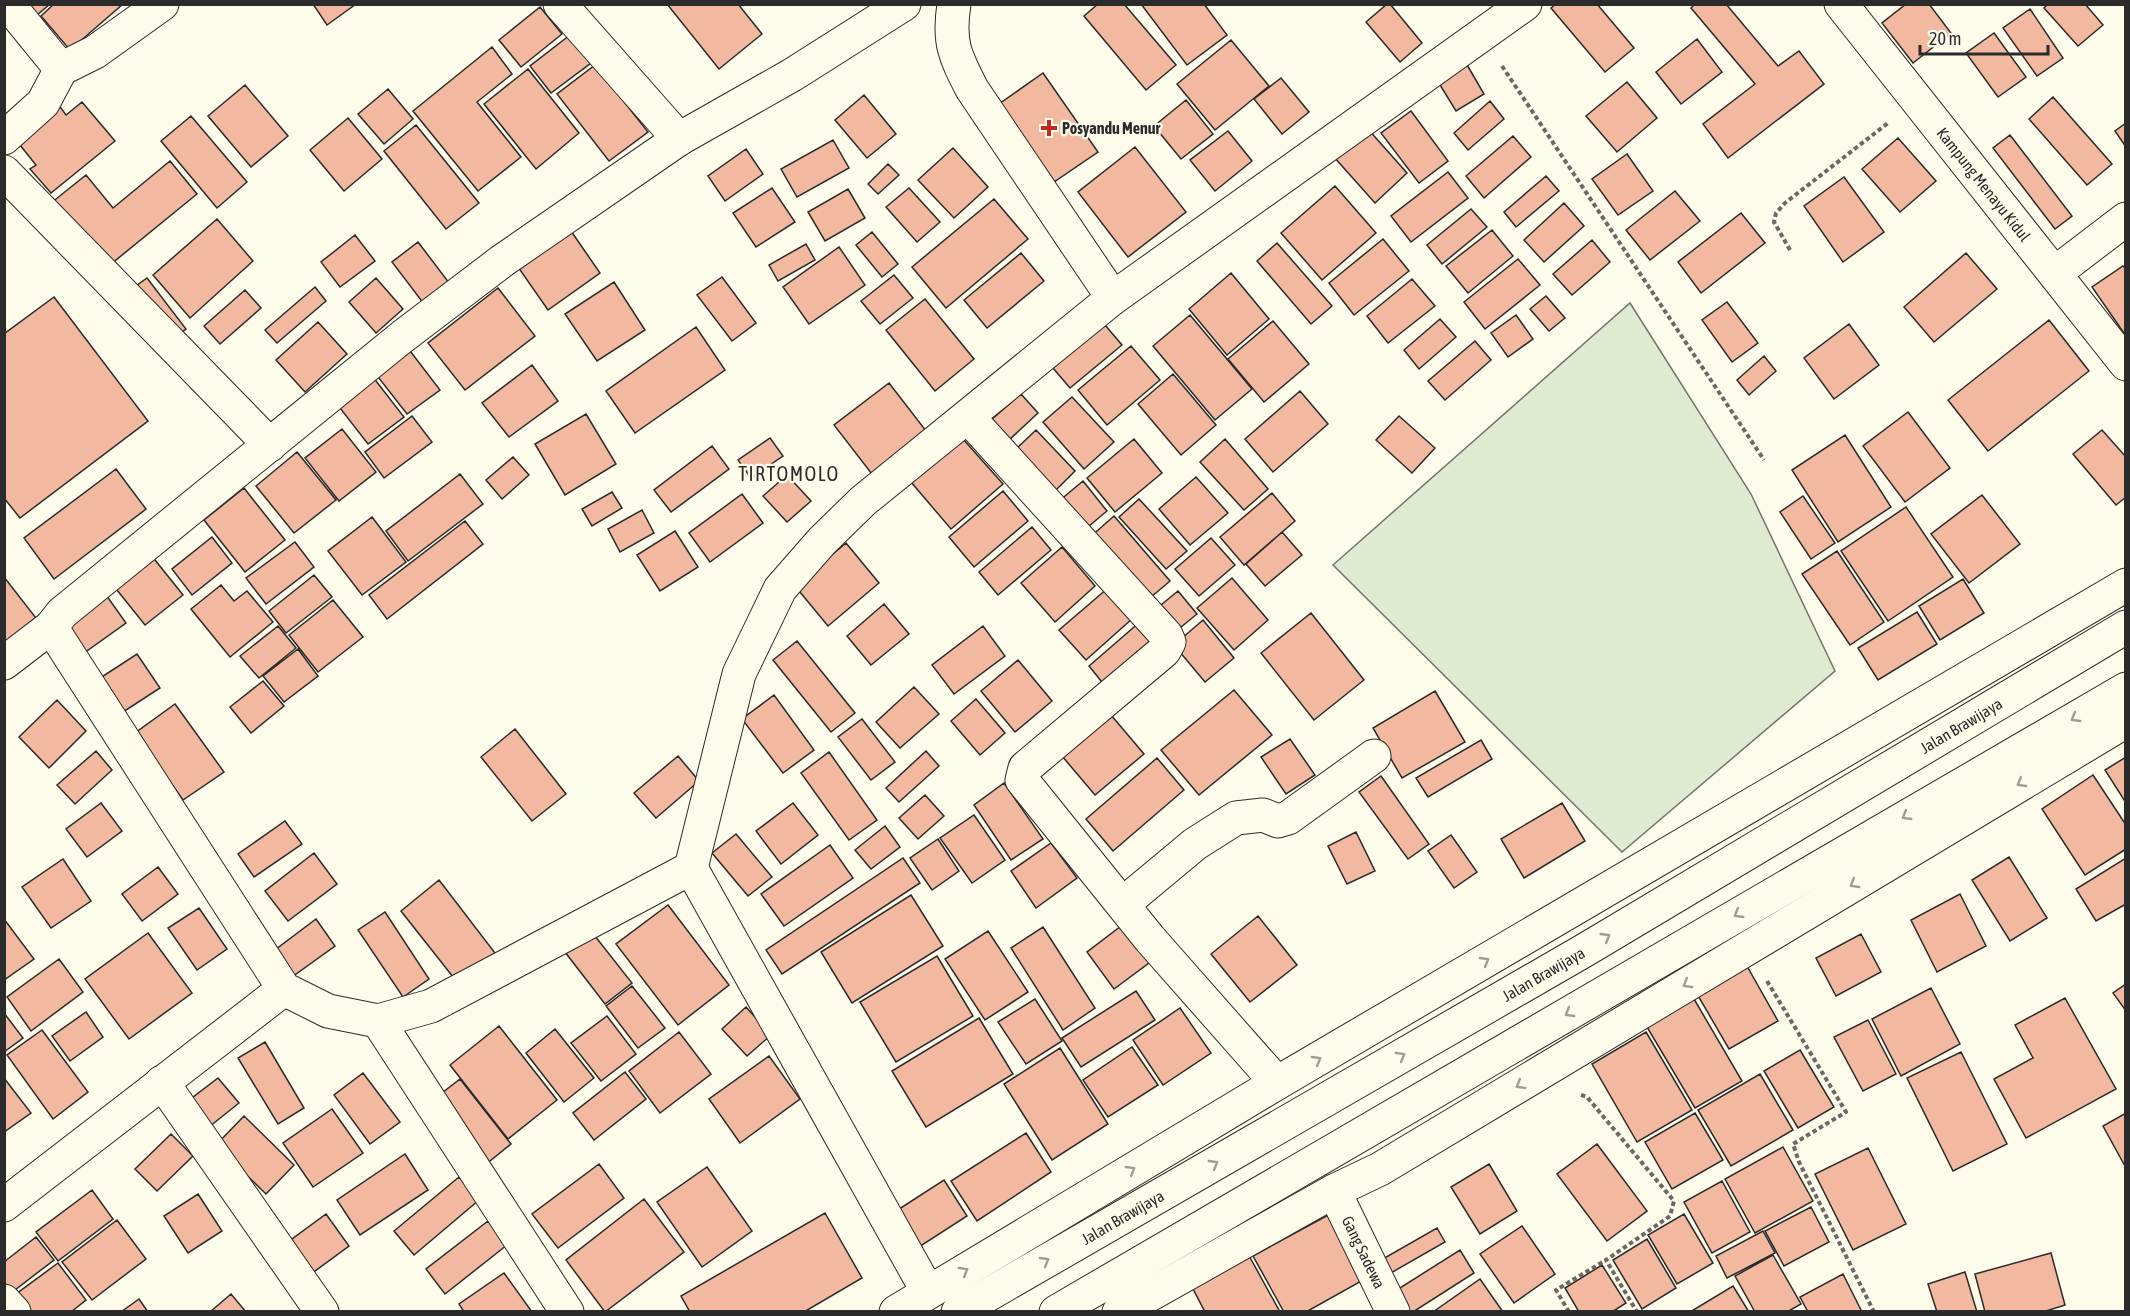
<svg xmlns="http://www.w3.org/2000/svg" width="2130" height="1316" font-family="'Asap Condensed',sans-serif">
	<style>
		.green { fill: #deebd1; stroke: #74746e; stroke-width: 1.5 }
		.building { fill: #f2b8a0; stroke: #2b2b2b; stroke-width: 1.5 }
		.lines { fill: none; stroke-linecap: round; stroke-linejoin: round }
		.minor-casing { stroke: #2b2b2b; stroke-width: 35 }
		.highway-casing { stroke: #2b2b2b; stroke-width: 35 }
		.path { stroke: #6a6964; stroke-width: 4; stroke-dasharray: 4.5 3; stroke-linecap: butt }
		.minor { stroke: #fdfbea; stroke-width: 33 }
		.highway { stroke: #fdfbea; stroke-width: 33 }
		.oneway { stroke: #9e9d94 }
		.poi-dot { fill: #c62828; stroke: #fdfbea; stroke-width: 2 }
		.labels { text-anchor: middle; stroke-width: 4.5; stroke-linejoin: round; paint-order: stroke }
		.poi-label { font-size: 16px; font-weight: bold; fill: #2b2b2b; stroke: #fdfbea; text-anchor: start }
		.street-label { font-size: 16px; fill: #2b2b2b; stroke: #fdfbea }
		.quarter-label { font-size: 20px; letter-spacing: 1.5px; fill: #2b2b2b; stroke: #fdfbea }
	</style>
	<rect width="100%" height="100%" fill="#fdfbea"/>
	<path class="green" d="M1630,303l121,191 84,177 -213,181 -289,-287z"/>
	<path class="building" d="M27,4h23l-13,11z
		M54,4h69l-53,46 -29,-34z
		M313,4h43l-29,21z
		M667,4h71l24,30 -43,35z
		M1098,4h26l52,61 -30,25 -62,-74z
		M1141,4h63l23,31 -40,30z
		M1387,4h3l32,39 -22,19 -34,-40z
		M1556,4h41l37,44 -29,24 -54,-64z
		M1695,4h31l52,62 21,-15 25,33 -96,74 -25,-34 52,-40 -64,-76z
		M1906,4h23l22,29 -38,30 -31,-40z
		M2048,4h37l18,21 -25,21 -34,-38z
		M540,7l22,27 -41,33 -22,-27z
		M2030,9l33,49 -26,18 -34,-48z
		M1994,33l32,44 -28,20 -32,-44z
		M570,35l21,28 -40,30 -21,-27z
		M1697,39l25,33 -41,32 -25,-32z
		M1231,40l38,46 -54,44 -38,-46z
		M492,47l20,27 -35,28 44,55 -43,34 -65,-80z
		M1466,63l18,31 -28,17 -19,-31z
		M595,65l53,67 -39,29 -52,-67z
		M528,69l51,64 -43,36 -52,-65z
		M1043,73l55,79 -44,30 -55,-78z
		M1281,78l28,34 -27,22 -28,-35z
		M1627,82l30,36 -40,34 -31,-36z
		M245,85l43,51 -37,31 -43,-51z
		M388,89l25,30 -29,25 -26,-30z
		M864,95l32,39 -29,24 -32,-38z
		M2053,97l59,67 -25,21 -58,-66z
		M55,100l11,15 16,-13 33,39 -64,52 -21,-24 6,-4 -24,-30z
		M1186,100l27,34 -32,25 -27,-33z
		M1490,101l14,18 -36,31 -14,-17z
		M1411,111l37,50 -29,22 -38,-50z
		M191,116l56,66 -30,26 -56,-67z
		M348,118l34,41 -38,32 -34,-41z
		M2126,123v24l-11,-16z
		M416,125l63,78 -33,26 -62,-78z
		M1367,128l40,45 -32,30 -41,-46z
		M1228,131l24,30 -37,30 -25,-31z
		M2010,135l62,81 -17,13 -62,-81z
		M1513,136l18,21 -47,41 -18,-22z
		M1898,138l38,43 -36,31 -38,-43z
		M833,140l16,28 -52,29 -16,-28z
		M1135,147l51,65 -58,45 -50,-65z
		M953,148l35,39 -34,31 -36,-38z
		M746,149l17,25 -38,27 -17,-25z
		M1627,154l26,37 -35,24 -26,-36z
		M170,161l27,33 -92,75 -54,-66 35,-28 27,33z
		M888,164l11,11 -21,19 -10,-10z
		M1448,172l20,26 -57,44 -20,-26z
		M1546,176l13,15 -43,36 -12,-15z
		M1844,177l40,55 -41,30 -39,-56z
		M1335,186l41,47 -54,47 -41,-47z
		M772,188l23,34 -39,25 -23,-34z
		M909,188l31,34 -23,20 -31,-35z
		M848,189l17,29 -40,23 -17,-29z
		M1675,191l25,30 -50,39 -24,-30z
		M994,199l34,40 -82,69 -34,-41z
		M1564,203l20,23 -40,36 -20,-22z
		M1471,209l16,18 -45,37 -15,-19z
		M1741,213l24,30 -64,50 -23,-31z
		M217,219l36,42 -63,57 -37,-43z
		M1492,230l21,26 -45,37 -22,-27z
		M571,231l29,42 -52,37 -30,-43z
		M872,232l26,32 -16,13 -26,-32z
		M355,235l20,26 -35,26 -19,-25z
		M1383,239l26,32 -55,44 -25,-32z
		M1592,240l18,22 -38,33 -19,-21z
		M418,242l35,46 -26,20 -35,-46z
		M1277,243l55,63 -21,18 -54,-63z
		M806,244l9,16 -37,21 -9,-16z
		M839,247l26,38 -56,39 -26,-37z
		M1021,253l23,28 -57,47 -23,-28z
		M1966,253l31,36 -63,53 -30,-35z
		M1518,259l22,26 -55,44 -21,-27z
		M2123,266l3,3v67l-34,-49z
		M1231,273l38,46 -42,36 -38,-46z
		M894,275l19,23 -33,26 -19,-23z
		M722,277l34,46 -24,18 -35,-46z
		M147,278l39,51 -11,8 -39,-51z
		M376,278l27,31 -27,24 -27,-31z
		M1412,279l23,27 -47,37 -21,-27z
		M614,282l31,48 -48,31 -32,-47z
		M315,287l11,14 -49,42 -12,-13z
		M498,288l37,48 -70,54 -37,-47z
		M245,290l16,18 -41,36 -16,-18z
		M1546,296l19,22 -16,13 -19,-22z
		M54,297l94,124 -128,97 -16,-20v-164z
		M925,299l49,60 -39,32 -49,-61z
		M1727,302l31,41 -26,19 -30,-42z
		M1190,315l62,74 -37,31 -62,-74z
		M1516,315l17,24 -25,18 -17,-24z
		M1440,319l16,18 -37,32 -15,-19z
		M2049,320l40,51 -101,80 -40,-51z
		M1273,321l36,43 -45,38 -36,-43z
		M318,322l29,32 -42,38 -29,-32z
		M1849,324l30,41 -45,34 -30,-41z
		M1105,325l17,20 -52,43 -17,-20z
		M696,327l29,43 -90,63 -29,-42z
		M1475,341l16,19 -46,40 -17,-19z
		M404,343l36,47 -33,24 -36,-46z
		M1131,346l29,34 -53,45 -29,-35z
		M1764,356l12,15 -27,24 -12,-15z
		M532,365l26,36 -49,36 -27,-34z
		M369,372l35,45 -36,27 -35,-45z
		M1173,374l43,51 -35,30 -43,-51z
		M889,383l41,53 -55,42 -41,-53z
		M1300,391l28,33 -55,48 -28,-33z
		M1021,394l17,19 -29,27 -18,-20z
		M1072,397l42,45 -30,27 -41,-47z
		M1908,412l42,56 -45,34 -42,-56z
		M586,414l30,50 -51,31 -30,-51z
		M412,416l20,26 -48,36 -19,-26z
		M1399,416l36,32 -23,25 -36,-33z
		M342,429l34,43 -37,29 -34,-43z
		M1036,430l39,41 -21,21 -39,-42z
		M2102,430l24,27v40l-10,8 -43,-51z
		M1845,435l46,72 -53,35 -46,-72z
		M770,438l13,18 -32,22 -13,-18z
		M963,439l40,45 -52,45 -40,-47z
		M1134,439l28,34 -47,39 -28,-34z
		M1225,439l43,50 -24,21 -44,-48z
		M712,446l17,23 -58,43 -17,-22z
		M297,452l39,48 -42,33 -38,-47z
		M513,457l16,18 -27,24 -16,-19z
		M116,469l30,40 -92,70 -30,-41z
		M460,474l23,30 -75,57 -22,-30z
		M787,475l24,26 -24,21 -24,-26z
		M1196,477l32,36 -38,32 -31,-36z
		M1083,481l24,30 -24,20 -24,-30z
		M244,488l41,52 -40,32 -41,-52z
		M1003,491l25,30 -54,46 -25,-30z
		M612,492l10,16 -30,18 -10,-17z
		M1272,493l23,28 -51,44 -24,-28z
		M742,494l21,29 -53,39 -21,-29z
		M1982,495l38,49 -51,39 -38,-49z
		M1803,496l32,47 -24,16 -31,-47z
		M1139,499l48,52 -21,18 -47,-52z
		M1906,507l47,70 -65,44 -47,-70z
		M642,510l12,23 -34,19 -12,-23z
		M1114,516l56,65 -26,22 -55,-65z
		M372,517l34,45 -44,33 -34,-44z
		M465,521l18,23 -96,75 -18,-24z
		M1032,527l19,23 -53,45 -19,-23z
		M675,531l23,36 -38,24 -23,-36z
		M1282,532l20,23 -37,31 -19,-22z
		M212,537l20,26 -40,32 -20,-26z
		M1211,538l24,27 -36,31 -24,-27z
		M295,542l19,25 -48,37 -20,-26z
		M846,543l33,40 -51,43 -33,-40z
		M1062,547l33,39 -40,36 -34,-39z
		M147,550l36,45 -38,30 -36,-45z
		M1837,551l47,71 -34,23 -48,-71z
		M314,575l18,22 -46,36 -17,-22z
		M4,577l32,41 -32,25z
		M1232,578l36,42 -34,30 -37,-42z
		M1963,579l21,34 -44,27 -21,-34z
		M221,585l13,16 13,-10 26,31 -43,35 -39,-48z
		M1108,588l25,30 -47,42 -27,-30z
		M1178,591l19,23 -22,18 -19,-23z
		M104,592l22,31 -42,30 -22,-31z
		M333,600l30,37 -45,35 -29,-37z
		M884,604l25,30 -38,31 -24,-29z
		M1917,612l20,32 -59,36 -20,-32z
		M1311,613l53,67 -50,40 -53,-67z
		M1203,620l31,38 -29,24 -31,-37z
		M1141,621l22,25 -53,46 -21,-26z
		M278,626l18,22 -37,30 -19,-22z
		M983,626l22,30 -51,38 -22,-29z
		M797,641l58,72 -24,19 -58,-72z
		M298,649l20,27 -34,26 -21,-26z
		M137,654l23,34 -40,26 -23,-34z
		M1018,660l34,41 -37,31 -34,-41z
		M263,681l21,25 -33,27 -21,-26z
		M914,687l25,27 -39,34 -24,-26z
		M1234,690l38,45 -73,60 -38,-45z
		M1435,691l30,51 -63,36 -29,-50z
		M774,695l40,55 -31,23 -41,-54z
		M976,699l29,34 -25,22 -29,-34z
		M57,700l29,31 -37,37 -30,-31z
		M175,704l49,68 -41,28 -48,-67z
		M1111,715l33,39 -49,41 -33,-39z
		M862,719l33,43 -24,18 -33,-43z
		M515,729l51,65 -34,27 -51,-64z
		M1290,739l25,36 -29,19 -25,-37z
		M1481,740l11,19 -64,38 -12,-19z
		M96,751l16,19 -37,34 -18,-19z
		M926,751l13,15 -40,36 -13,-14z
		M829,752l48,68 -28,20 -48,-67z
		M678,756l21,25 -43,37 -22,-25z
		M2126,757v46l-21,-33z
		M1157,758l27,32 -71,61 -27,-32z
		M2093,775l33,50v24l-41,26 -43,-66z
		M1381,776l48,68 -21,15 -49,-67z
		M1004,783l39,56 -32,21 -37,-55z
		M925,795l19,21 -26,23 -19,-21z
		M101,803l21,28 -35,26 -21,-28z
		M793,803l25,32 -37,29 -25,-33z
		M1562,803l23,38 -61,37 -23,-39z
		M974,815l31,45 -33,23 -32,-45z
		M285,821l17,23 -48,33 -16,-23z
		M885,826l15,21 -29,22 -16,-19z
		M1356,832l19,39 -28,13 -19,-38z
		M736,834l36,43 -24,19 -36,-43z
		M1451,835l26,37 -23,16 -26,-37z
		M938,839l21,32 -27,19 -22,-32z
		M1051,843l26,35 -41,30 -25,-37z
		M830,845l23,33 -69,48 -23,-32z
		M314,853l23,31 -49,37 -23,-30z
		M2009,857l38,61 -37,23 -38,-61z
		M903,858l17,25 -138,91 -16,-24z
		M2126,858v46l-30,17 -20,-32z
		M63,859l28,42 -40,27 -29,-41z
		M158,867l20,27 -36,27 -20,-27z
		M439,880l56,73 -38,29 -56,-71z
		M1960,894l26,52 -49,26 -26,-52z
		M911,895l32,51 -91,57 -31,-51z
		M668,905l61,80 -51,40 -62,-81z
		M199,908l28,41 -30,21 -29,-42z
		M385,912l44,67 -26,18 -45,-67z
		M1258,916l39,49 -47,37 -39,-48z
		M4,919l30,40 -30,21z
		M316,919l19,27 -50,36 -18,-26z
		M1129,920l28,37 -43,32 -27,-37z
		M1043,927l52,81 -32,22 -52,-82z
		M591,931l41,52 -27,21 -40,-52z
		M988,931l40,61 -43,28 -40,-61z
		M148,933l44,60 -63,46 -44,-60z
		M1861,934l20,38 -45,24 -20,-38z
		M937,956l36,60 -77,46 -36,-60z
		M59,959l24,33 -52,39 -24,-34z
		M1743,959l35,62 -49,28 -36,-62z
		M2126,984v27l-13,-18z
		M632,986l33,42 -27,20 -32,-42z
		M1931,988l29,56 -59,32 -29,-57z
		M1136,991l19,29 -74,47 -19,-29z
		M2065,998l51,91 -90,49 -32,-59 39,-21 -18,-33z
		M1035,999l27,42 -36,23 -28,-42z
		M1694,999l48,82 -47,27 -48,-81z
		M746,1007l25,28 -24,21 -25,-27z
		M1180,1008l31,45 -48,32 -30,-45z
		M86,1012l17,25 -33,24 -18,-25z
		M4,1013l19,25 -19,14z
		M607,1016l29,38 -35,27 -30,-38z
		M979,1018l34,56 -87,53 -34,-56z
		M1868,1020l28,54 -33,17 -29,-54z
		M499,1026l58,74 -49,39 -58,-74z
		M555,1029l39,49 -30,24 -38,-49z
		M42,1030l46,62 -35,27 -46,-64z
		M679,1032l32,42 -51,39 -31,-42z
		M1646,1032l46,78 -55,32 -45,-78z
		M265,1042l39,66 -26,16 -40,-66z
		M1132,1047l26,38 -50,32 -25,-37z
		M1060,1048l48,76 -56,36 -48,-76z
		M1800,1050l34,57 -36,21 -34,-57z
		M1961,1052l46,92 -54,27 -46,-93z
		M769,1056l31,43 -60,44 -31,-44z
		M625,1072l21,27 -52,41 -21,-27z
		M363,1073l37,49 -30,22 -36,-49z
		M1760,1074l33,56 -62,36 -33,-56z
		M4,1078l27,35 -27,19z
		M218,1078l21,25 -30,24 -21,-26z
		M460,1079l51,65 -26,21 -52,-65z
		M332,1109l31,44 -50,34 -30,-44z
		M1695,1113l28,47 -51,29 -27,-47z
		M2126,1113v55l-23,-42z
		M244,1116l50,49 -28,29 -50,-49z
		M1026,1133l25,39 -74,49 -26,-40z
		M171,1134l22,22 -36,35 -22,-22z
		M1597,1144l50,67 -40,30 -50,-67z
		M1783,1147l30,54 -58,32 -30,-54z
		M1868,1148l38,76 -53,26 -38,-76z
		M405,1154l23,36 -68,45 -23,-35z
		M599,1164l25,34 -66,50 -26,-34z
		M1489,1164l28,47 -37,23 -29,-47z
		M707,1167l45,64 -50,36 -45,-65z
		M459,1177l20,23 -65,55 -20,-24z
		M944,1180l23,36 -48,31 -23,-36z
		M1722,1181l28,51 -38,21 -28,-51z
		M92,1190l21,29 -55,42 -22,-29z
		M198,1194l24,37 -34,22 -24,-37z
		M644,1199l40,53 -79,60 -39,-52z
		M1811,1207l18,35 -45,24 -19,-35z
		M825,1213l37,65 -58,34h-114l-9,-16z
		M326,1214l23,32 -38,28 -23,-32z
		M1330,1214l35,65 -59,33h-22l-31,-56z
		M1684,1214l29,49 -36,21 -29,-49z
		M117,1220l29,39 -54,41 -30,-38z
		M488,1221l19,24 -62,49 -19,-25z
		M1522,1226l33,48 -41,29 -34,-49z
		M1437,1228l8,14 -63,36 -8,-14z
		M1763,1231l12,22 -48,25 -11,-22z
		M36,1237l18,23 -43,33 -7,-8v-23z
		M1647,1239l29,49 -34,21 -29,-49z
		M1460,1250l14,23 -61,39h-9l-12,-19z
		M1247,1252l33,60h-75l-15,-29z
		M2051,1253l14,52 -22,7h-58l-10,-38z
		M1773,1255l28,49 -14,8h-32l-20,-36z
		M58,1263l28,37 -15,12h-47l-12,-15z
		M1602,1265l24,38 -14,9h-33l-14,-24z
		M1965,1272l12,40h-40l-9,-28z
		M504,1273l28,39h-68l-5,-8z
		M1843,1274l19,38h-54l-8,-15z
		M1480,1279l23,33h-70z
		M1733,1286l16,26h-59z
		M231,1294l15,18h-36z
		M139,1299l9,13h-27z"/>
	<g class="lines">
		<defs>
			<g id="minor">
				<path d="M560,4l119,135"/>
				<path d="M954,4c-6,39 1,52 18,85l141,209"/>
				<path id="s1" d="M1841,4l285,360"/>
				<path d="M61,69l34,-17 67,-48"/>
				<path d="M4,138l39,-35 18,-34 -53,-65"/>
				<path d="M4,172l266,273"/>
				<path d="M2055,273l71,-54"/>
				<path d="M968,417l198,218 3,7 -5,9 -139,117 -3,12 128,159 127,144"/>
				<path d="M51,627l233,362 44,22 50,10 53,-15 260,-138 48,-194 41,-85 42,-48 41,-40 250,-203 412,-294"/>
				<path d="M4,663l47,-36 11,-14 340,-276 100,-76 177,-122 113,-64 112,-71"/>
				<path d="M691,868l237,424"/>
				<path d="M1123,904l72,-60 41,-26 27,-3 15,6 10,-3 86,-62"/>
				<path d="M378,1021l189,291"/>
				<path d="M162,1082l160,230"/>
				<path id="s2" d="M1334,1191l59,121"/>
				<path d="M4,1205l280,-216"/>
				<path d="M4,1301l10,11"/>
				<path d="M1119,1312l215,-121 46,-22 746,-448"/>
			</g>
			<g id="highway">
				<path d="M896,1312l381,-229 849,-498"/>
				<path id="s3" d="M958,1312l627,-362 541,-323"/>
				<path d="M1056,1312l1070,-623"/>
			</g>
		</defs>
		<use href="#minor" class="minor-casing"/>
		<use href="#highway" class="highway-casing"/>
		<path class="path" d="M1502,66l262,394
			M1790,250l-16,-28 2,-9 9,-10 103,-80
			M1767,981l79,131 -53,32 6,18 75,150
			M1581,1095l6,2 87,104 -4,15 -64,44 31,52
			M1569,1312l-13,-22 50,-30"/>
		<use href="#minor" class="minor"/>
		<use href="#highway" class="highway"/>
	</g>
	<defs><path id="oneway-chevron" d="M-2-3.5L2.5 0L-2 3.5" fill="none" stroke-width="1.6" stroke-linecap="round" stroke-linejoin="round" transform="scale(1.5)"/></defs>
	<g class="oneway">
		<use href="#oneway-chevron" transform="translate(2075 718) rotate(150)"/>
		<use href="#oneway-chevron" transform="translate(2021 783) rotate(149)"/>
		<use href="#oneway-chevron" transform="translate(1906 816) rotate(150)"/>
		<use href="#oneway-chevron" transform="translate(1854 884) rotate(149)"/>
		<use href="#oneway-chevron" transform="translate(1738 914) rotate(150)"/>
		<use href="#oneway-chevron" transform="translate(1606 937) rotate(-31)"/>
		<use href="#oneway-chevron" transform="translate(1485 961) rotate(-30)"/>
		<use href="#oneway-chevron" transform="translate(1687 984) rotate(149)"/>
		<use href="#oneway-chevron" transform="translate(1569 1013) rotate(150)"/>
		<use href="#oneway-chevron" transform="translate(1401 1056) rotate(-30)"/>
		<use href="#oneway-chevron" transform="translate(1317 1060) rotate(-30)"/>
		<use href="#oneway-chevron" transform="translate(1520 1085) rotate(149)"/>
		<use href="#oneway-chevron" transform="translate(1214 1164) rotate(-30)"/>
		<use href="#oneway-chevron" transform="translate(1131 1170) rotate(-31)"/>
		<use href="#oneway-chevron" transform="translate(1045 1261) rotate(-30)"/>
		<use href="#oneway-chevron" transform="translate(964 1271) rotate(-31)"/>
	</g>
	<path class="poi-dot" d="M1046 119h6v6h6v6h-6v6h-6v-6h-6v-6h6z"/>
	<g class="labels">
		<g class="poi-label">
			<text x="1062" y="134">Posyandu Menur</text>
		</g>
		<g class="street-label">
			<text dy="6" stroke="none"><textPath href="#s1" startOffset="230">Kampung Menayu Kidul</textPath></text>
			<text dy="6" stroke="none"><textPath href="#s3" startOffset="1162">Jalan Brawijaya</textPath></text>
			<text dy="6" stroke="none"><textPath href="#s3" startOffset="676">Jalan Brawijaya</textPath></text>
			<text dy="6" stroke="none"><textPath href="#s3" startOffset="190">Jalan Brawijaya</textPath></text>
			<text dy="6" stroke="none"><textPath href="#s2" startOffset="68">Gang Sadewa</textPath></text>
		</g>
		<g class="quarter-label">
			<text x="789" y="481">TIRTOMOLO</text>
		</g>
	</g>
	<rect width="2130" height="1316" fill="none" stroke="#2b2b2b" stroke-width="12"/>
	<path d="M1920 45v9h128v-9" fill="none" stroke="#2b2b2b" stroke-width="3"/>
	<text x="1929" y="45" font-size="18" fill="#2b2b2b" stroke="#fdfbea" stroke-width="4.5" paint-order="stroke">20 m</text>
</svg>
